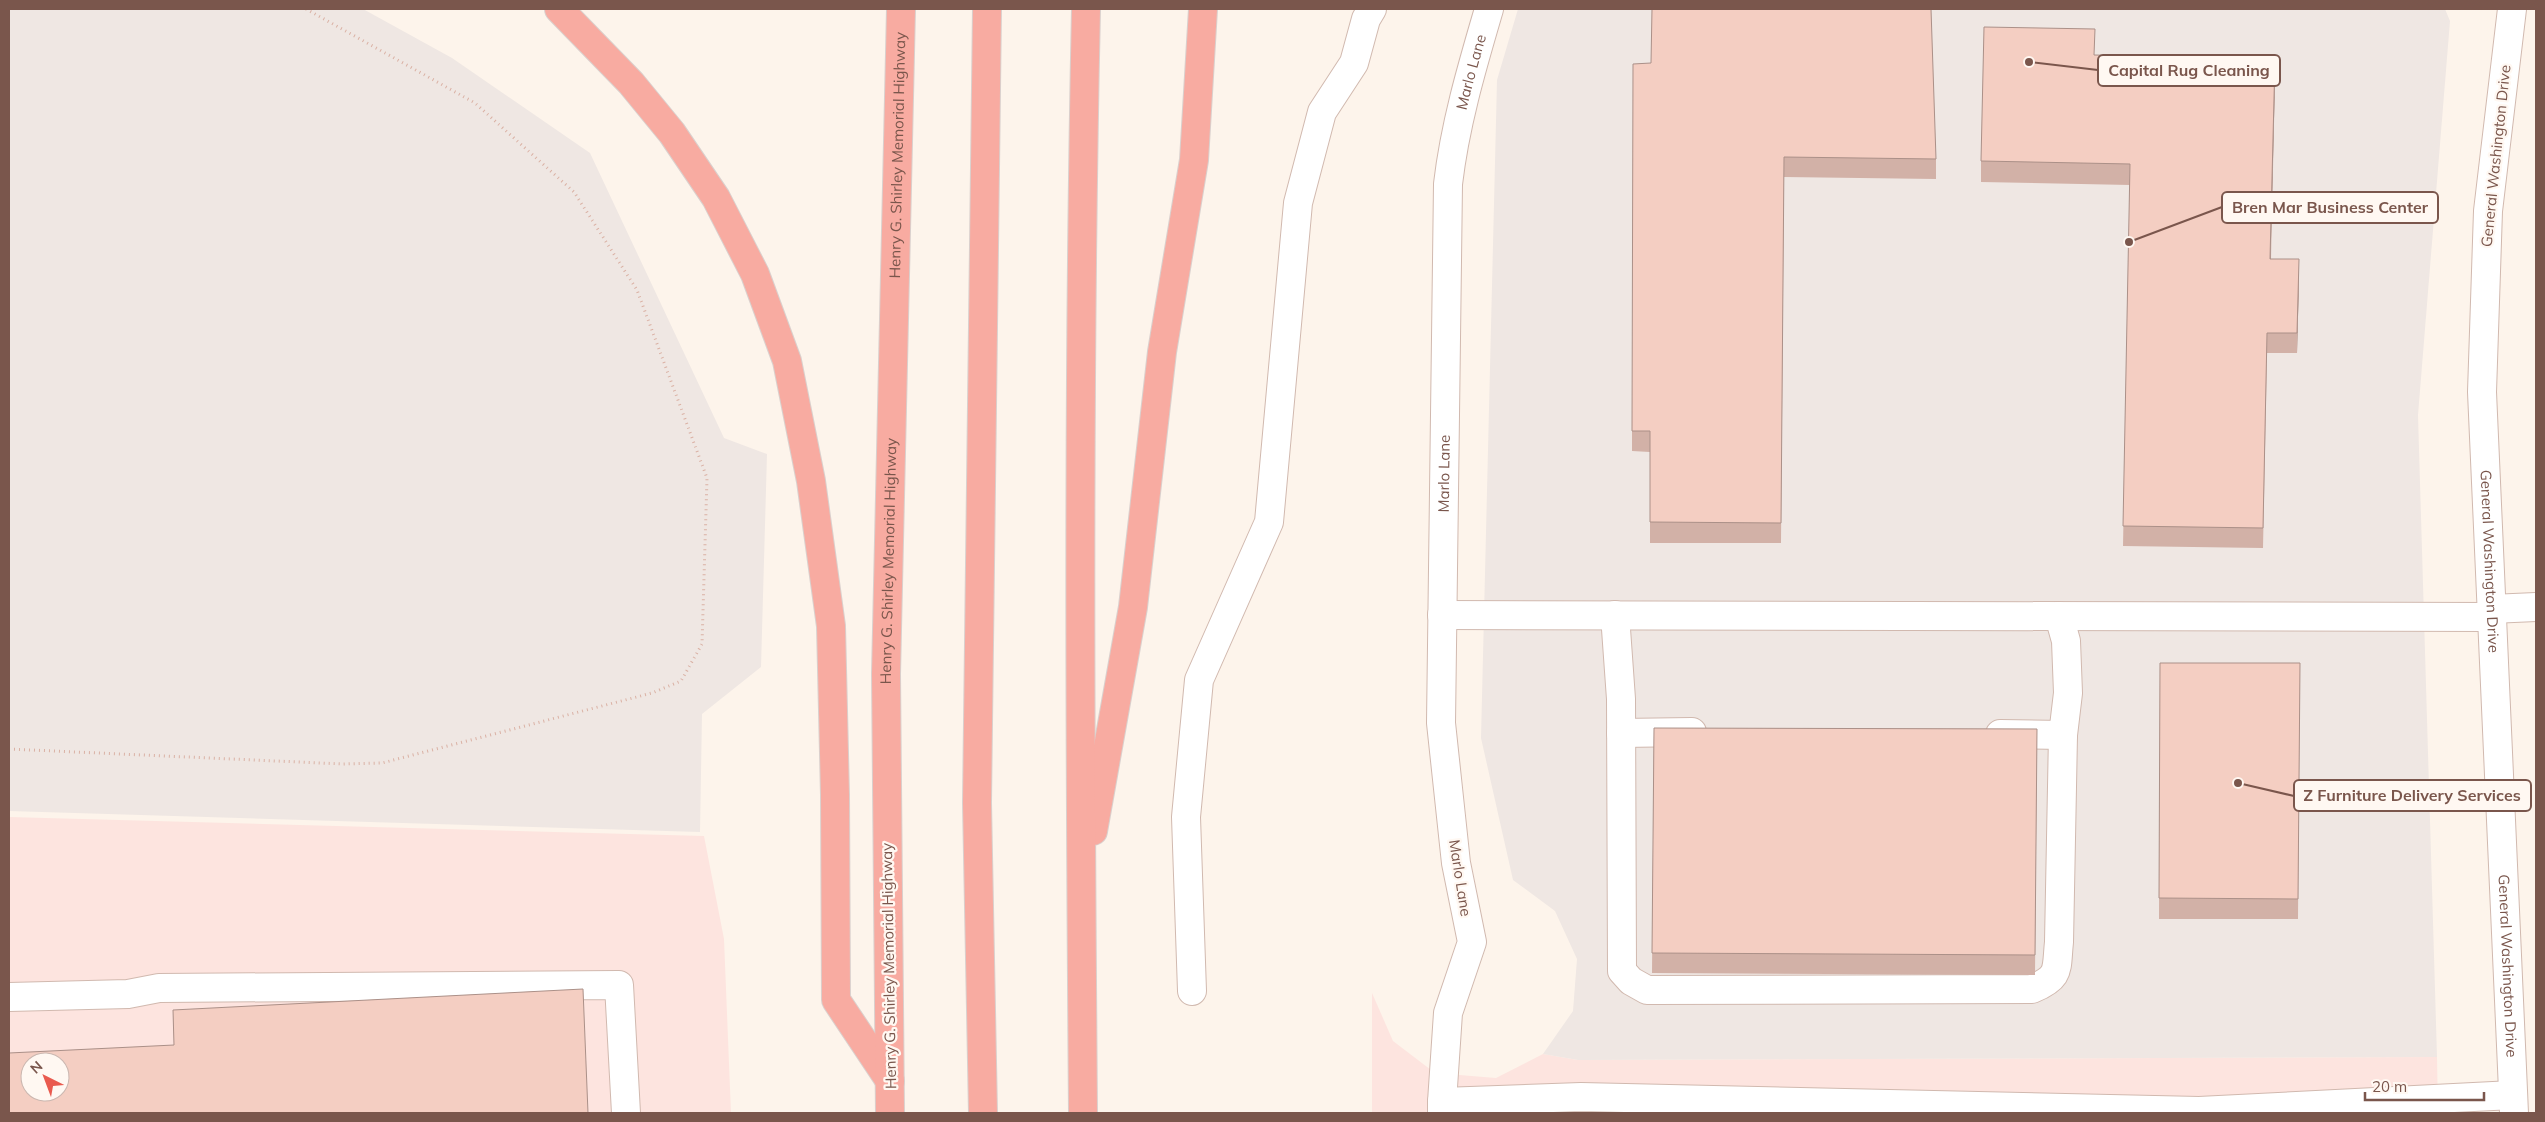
<svg xmlns="http://www.w3.org/2000/svg" width="2545" height="1122" font-family="Mulish,sans-serif">
	<style>
		.commercial { fill: #fde4df; fill-rule: evenodd }
		.industrial { fill: #efe7e3 }
		.lines { fill: none; stroke-linecap: round; stroke-linejoin: round }
		.minor-casing { stroke: #d1b9af; stroke-width: 30 }
		.highway-casing { stroke: #dad0cd; stroke-width: 30 }
		.path { stroke: #dab1a4; stroke-width: 3; stroke-dasharray: 1 4; stroke-linecap: butt }
		.minor { stroke: #fff; stroke-width: 28 }
		.highway { stroke: #f8aba1; stroke-width: 28 }
		.wall { fill: #d2b1a7 }
		.shaded-wall { fill: #ab9088 }
		.building { fill: #f4cec2; stroke: #ab9088; fill-rule: evenodd }
		.labels { text-anchor: middle; stroke-width: 4.5; stroke-linejoin: round; paint-order: stroke }
		.street-label { font-size: 15px; fill: #7a564c; stroke: #fff8f2 }
		.leader { fill: none; stroke: #7a564c; stroke-width: 2 }
		.callout-dot { fill: #7a564c; stroke: #fff8f2; stroke-width: 2 }
		.callout { fill: #fff8f2; stroke: #7a564c; stroke-width: 2 }
		.callout-label { font-size: 16px; text-anchor: middle; font-weight: bold; fill: #7a564c }
	</style>
	<rect width="100%" height="100%" fill="#fdf4eb"/>
	<path class="commercial" d="M9,817l695,19 20,103 7,174h-722zM30,1062h30v30h-30z
		M1372,993l21,48 42,32 61,5 47,-24 35,6 859,-3 1,56h-1066z"/>
	<path class="industrial" d="M9,9h354l89,49 138,95 134,285 43,16 -6,213 -59,47 -2,118 -691,-21z
		M1518,9h927l5,12 -32,394 19,642 -859,3 -35,-6 30,-43 4,-52 -22,-48 -42,-31 -32,-142 16,-658z"/>
	<g class="lines">
		<defs>
			<g id="minor">
				<path id="s1" d="M2512,9l-24,202 -6,181 32,721"/>
				<path d="M2491,609l45,-2"/>
				<path d="M1442,615l1050,2"/>
				<path d="M1615,615l6,84 1,272 9,10 16,9 385,-1c29,-12 24,-19 27,-47l4,-207 5,-42 -2,-52 -7,-25"/>
				<path d="M1621,733l71,-1"/>
				<path d="M2000,734l63,1"/>
				<path d="M1192,991l-6,-174 13,-137 70,-158 29,-319 24,-91 32,-49 12,-44 6,-10"/>
				<path d="M9,997l119,-3 31,-6 460,-3 7,128"/>
				<path id="s2" d="M1442,1102l6,-89 24,-71 -16,-79 -15,-140 7,-539c7,-60 24,-117 41,-175"/>
				<path d="M1442,1113v-11l139,-5 618,14 314,-16"/>
			</g>
			<g id="highway">
				<path d="M559,9l72,74 41,50 44,65 39,76 32,87 24,120 20,145 4,169 1,205 54,81"/>
				<path d="M1093,831l40,-224 29,-255 32,-192 9,-151"/>
				<path id="s3" d="M890,1113l-4,-439 15,-665"/>
				<path d="M983,1113l-6,-310 10,-794"/>
				<path d="M1083,1113c-3,-368 -5,-736 3,-1104"/>
			</g>
		</defs>
		<use href="#minor" class="minor-casing"/>
		<use href="#highway" class="highway-casing"/>
		<path class="path" d="M9,749l334,15 39,-1 270,-70 29,-12 21,-37 5,-166 -70,-188 -63,-98 -99,-89 -169,-94"/>
		<use href="#minor" class="minor"/>
		<use href="#highway" class="highway"/>
	</g>
	<path class="wall" d="M2094,55l181,24 -4,180 28,21 -2,73h-30l-4,195 -140,-2 7,-361 -149,-3v-21z
		M1651,63l285,96v20l-152,-2 -3,366h-131v-91l-18,-1v-20z
		M2160,663h140l-2,256h-139z
		M1654,728l383,1 -2,246 -383,-2z
		M173,1010l415,103 -414,-68z"/>
	<path class="shaded-wall" d="M2275,58v21l-5,200v-20z
		M2299,259v21l-2,73v-20z"/>
	<path class="building" d="M1652,9h279l5,150 -152,-2 -3,366 -131,-1v-91h-18l1,-367 18,-1z
		M1984,27l111,2 -1,26 181,3 -5,201h29l-2,74h-30l-4,195 -140,-2 7,-362 -149,-3z
		M2160,663h140l-2,236 -139,-1z
		M1654,728l383,1 -2,226 -383,-2z
		M583,989l5,124h-579v-60l165,-8 -1,-35zM30,1062h30v30h-30z"/>
	<g class="labels">
		<g class="street-label">
			<text dy="5" stroke="none"><textPath href="#s2" startOffset="1039">Marlo Lane</textPath></text>
			<text dy="5" stroke="none"><textPath href="#s3" startOffset="958">Henry G. Shirley Memorial Highway</textPath></text>
			<text transform="translate(2496 156) rotate(-84)" y="5">General Washington Drive</text>
			<text dy="5" stroke="none"><textPath href="#s2" startOffset="635">Marlo Lane</textPath></text>
			<text dy="5" stroke="none"><textPath href="#s1" startOffset="554">General Washington Drive</textPath></text>
			<text dy="5" stroke="none"><textPath href="#s3" startOffset="552">Henry G. Shirley Memorial Highway</textPath></text>
			<text transform="translate(1460 878) rotate(81)" y="5">Marlo Lane</text>
			<text dy="5" stroke="none"><textPath href="#s1" startOffset="959">General Washington Drive</textPath></text>
			<text transform="translate(889 966) rotate(-91)" y="5">Henry G. Shirley Memorial Highway</text>
		</g>
	</g>
	<path class="leader" d="M2029 62L2098 70M2129 242L2222 207M2238 783L2294 796"/>
	<g class="callout-dot">
		<circle cx="2029" cy="62" r="5"/>
		<circle cx="2129" cy="242" r="5"/>
		<circle cx="2238" cy="783" r="5"/>
	</g>
	<g class="callout">
		<rect x="2098" y="55" width="182" height="31" rx="5"/>
		<rect x="2222" y="192" width="216" height="31" rx="5"/>
		<rect x="2294" y="780" width="237" height="31" rx="5"/>
	</g>
	<g class="callout-label">
		<text x="2189" y="76">Capital Rug Cleaning</text>
		<text x="2330" y="213">Bren Mar Business Center</text>
		<text x="2412" y="801">Z Furniture Delivery Services</text>
	</g>
	<rect width="2545" height="1122" fill="none" stroke="#7a564c" stroke-width="20"/>
	<g transform="translate(45 1077) rotate(318)"><circle r="24" fill="#fff8f2" stroke="#cab7b0"/>
	<path d="M0-4L9 19L0 12L-9 19Z" fill="#e95a4e"/>
	<text y="-8" font-size="14" font-weight="bold" text-anchor="middle" fill="#7a564c">N</text>
	</g>
	<path d="M2365 1092v8h119v-8" fill="none" stroke="#7a564c" stroke-width="2.5"/>
	<text x="2372" y="1092" font-size="15" fill="#7a564c" stroke="#fff8f2" stroke-width="4" paint-order="stroke">20 m</text>
</svg>
